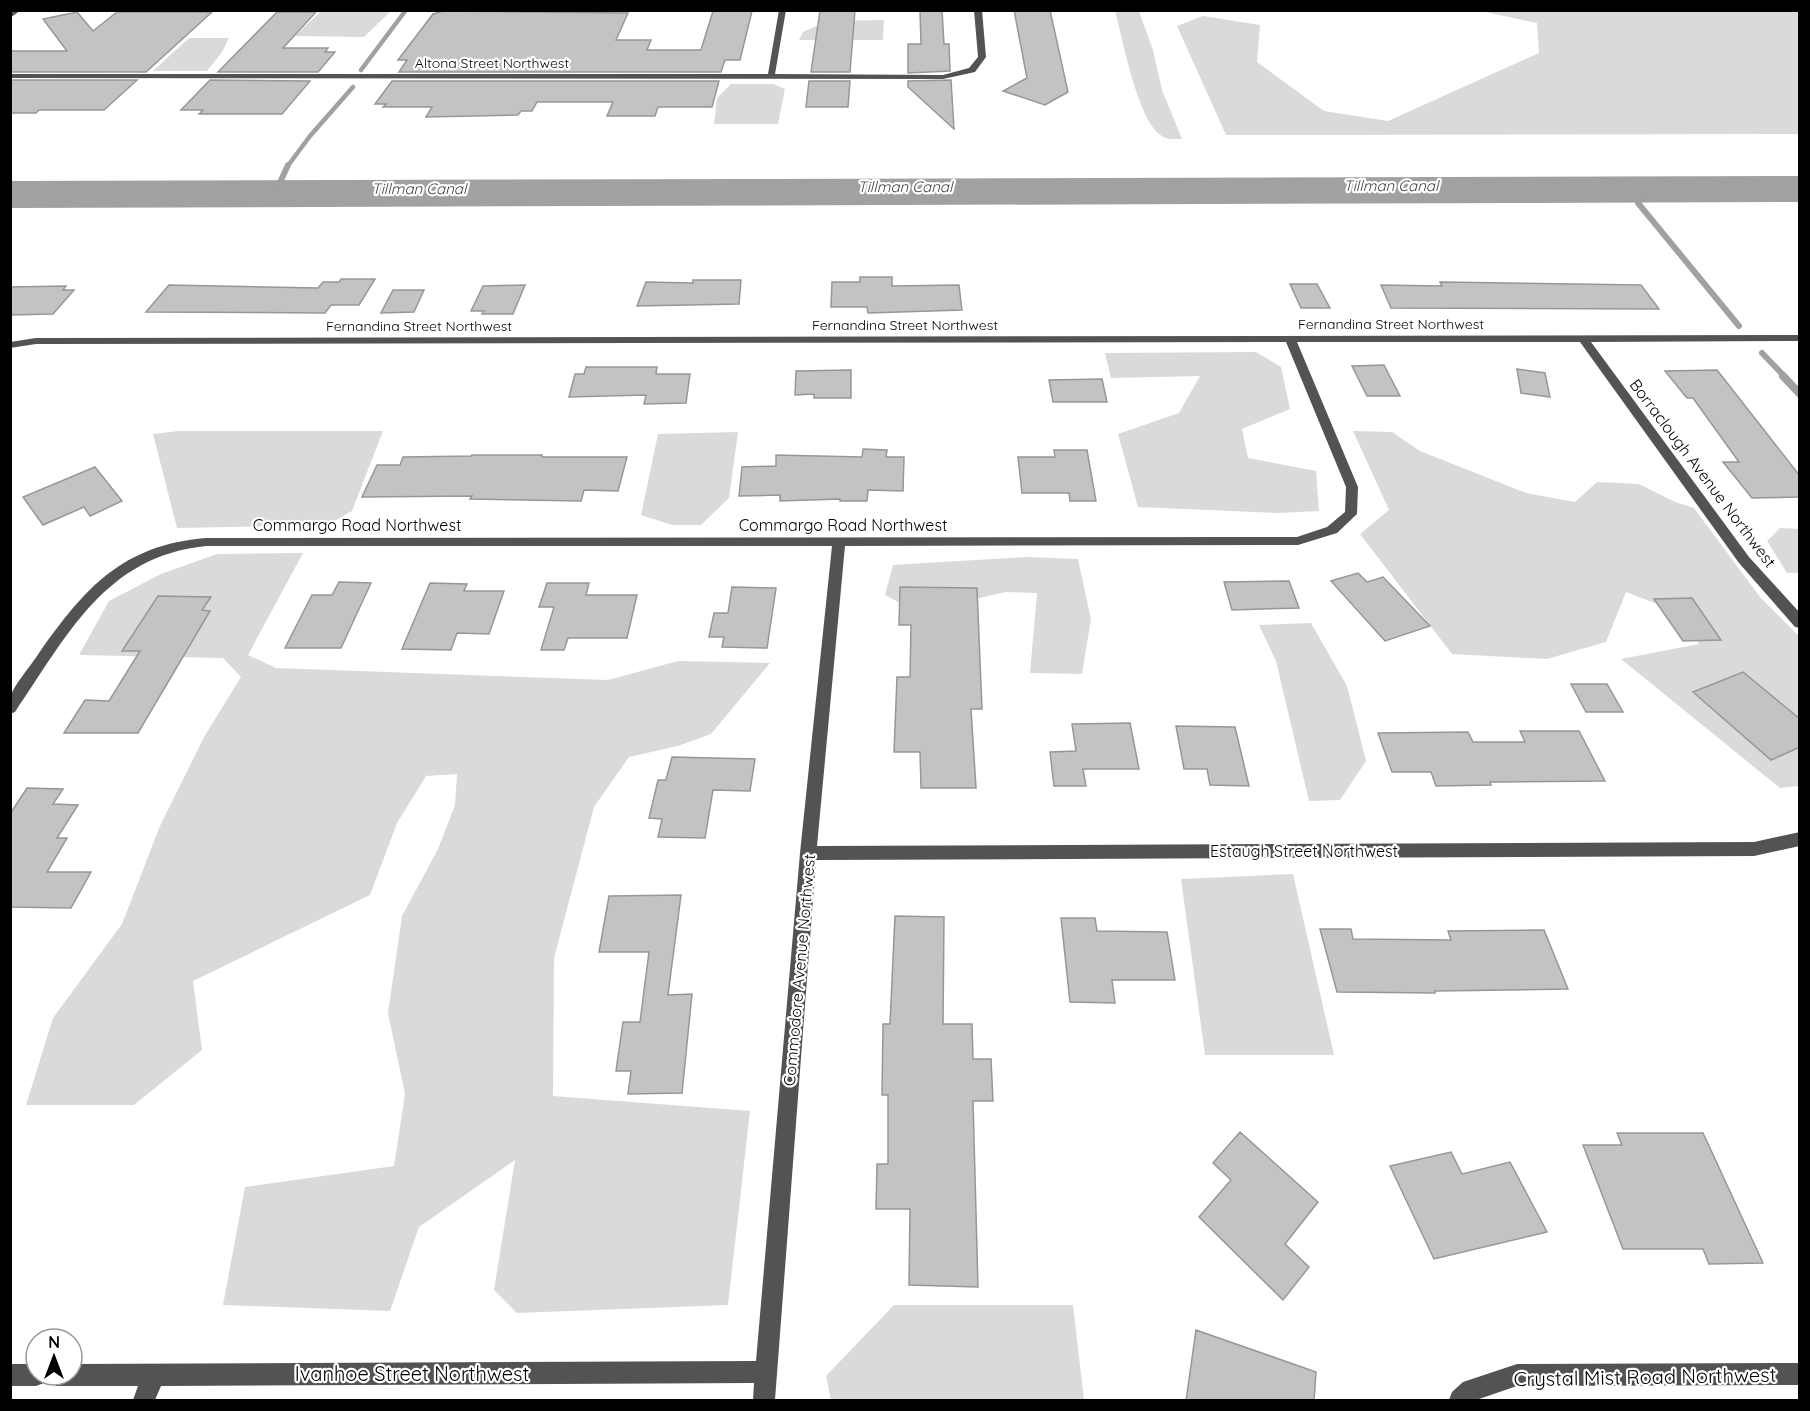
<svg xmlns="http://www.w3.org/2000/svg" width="1810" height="1411" font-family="Quicksand,sans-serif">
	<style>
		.green { fill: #dadada }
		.water { fill: #a1a1a1 }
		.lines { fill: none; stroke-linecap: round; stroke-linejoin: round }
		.stream-far2 { stroke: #a1a1a1; stroke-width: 4.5 }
		.stream-far1 { stroke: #a1a1a1; stroke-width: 6 }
		.stream { stroke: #a1a1a1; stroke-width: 8 }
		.building { fill: #c3c3c3; stroke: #979797; stroke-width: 1.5 }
		.minor { fill: #535353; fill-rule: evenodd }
		.labels { text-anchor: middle; stroke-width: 4.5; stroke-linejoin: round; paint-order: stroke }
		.far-street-label { font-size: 14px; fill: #000; stroke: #fff }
		.far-water-label { font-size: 15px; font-style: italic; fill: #424242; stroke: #fff }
		.street-label { font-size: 16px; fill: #000; stroke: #fff }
		.near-street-label { font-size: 20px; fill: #000; stroke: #fff }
	</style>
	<rect width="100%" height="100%" fill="#fff"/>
	<path class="green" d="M321,11l69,-1v2l-26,25 -69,-1z
		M1115,11h24l14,39 9,40 20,49c-9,0 -16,1 -23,-5 -22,-19 -36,-93 -44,-123z
		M1481,11h318v123l-573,1 -49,-109 26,-10 57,9 -3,37 67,49 64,10 151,-68 -2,-30z
		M884,20l-1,20h-84l4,-8 24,-11z
		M189,38h40l-7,14 -15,19h-54z
		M731,84h42l12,5 -7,35h-64l3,-26z
		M1256,352l25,15 9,42 -48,20 6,29 68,13 3,40 -42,2 -139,-6 -20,-73 61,-21 21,-37 -89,2 -6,-25z
		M179,431h204l-31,80 -25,14 -150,3 -24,-94z
		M1353,431l39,1 28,19 106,42 49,9 22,-20 42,2 36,18 19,6 66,89 39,39v150l-19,2 -159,-129 78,-15 -16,-30 -57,-22 -20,50 -59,17 -95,-5 -92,-120 29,-24z
		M738,432l-9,66 -28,27h-29l-31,-10 17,-81z
		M1780,528l19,1v44h-12l-20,-32z
		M303,553l-55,102 28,13 332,12 70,-19 92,2 -59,71 -33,12 -49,11 -35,50 -40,151 -1,138 197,15 -22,194 -211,8 -23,-23 21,-130 -96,67 -29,84 -167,-6 22,-118 149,-21 11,-72 -17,-81 14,-97 36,-67 17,-44 2,-31 -31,2 -29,47 -27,72 -177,86 9,69 -68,55h-108l27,-87 69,-94 38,-98 44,-89 37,-60 -18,-19 -144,-3 30,-54 52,-27 56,-20z
		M1026,557l52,2 13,60 -9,55 -52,-1 7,-80 -31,-1 -89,20 -32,-17 8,-30z
		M1311,623l36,63 19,75 -26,39 -31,1 -33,-140 -17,-36z
		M1293,874l41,181h-129l-24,-176z
		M894,1305h179l11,95h-253l-5,-24z"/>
	<path class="water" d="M1799,176v26l-1789,6 1,-27z"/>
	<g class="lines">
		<path class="stream-far2" d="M361,70l45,-60
			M287,167l23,-31 43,-49"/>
		<path class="stream-far1" d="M277,189l11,-24
			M1637,190l1,13 101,123
			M1762,353l23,24"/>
		<path class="stream" d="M1783,376l17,18"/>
	</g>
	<path class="building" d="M855,10l-5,62h-39l9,-61z
		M920,10h22l2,34h5l1,27 -42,2v-29h13z
		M1014,10h36l18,82 -23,13 -42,-14 24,-13z
		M443,11l185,2 -12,27h35l-4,10h54l12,-39h39l-12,49h-15l-4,12h-322l8,-12h-9l35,-46z
		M77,12l16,19 24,-19h95l-66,60h-136v-21h57l-24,-32z
		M277,12h39l-33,36h45l-3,4h10l-17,20h-100z
		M10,80h127l-33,30h-65l-3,3h-26z
		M210,80l100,1 -28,33h-83l4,-4h-22z
		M951,80l3,49 -46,-42v-6z
		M392,81h327l-7,26h-54l-3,9h-48l6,-14h-76l-5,9h-11l-3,4 -92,2 6,-10h-49l3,-3h-11z
		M809,81h41l-2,26h-42z
		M860,277h32v9l67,-1 3,25 -94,3 -1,-6h-36l1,-25h28z
		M341,279h34l-16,26h-28l-6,8 -179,-1 23,-27 149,3 5,-6h16z
		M693,280h48l-2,24 -102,2 9,-24 47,1z
		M1440,282l201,3 18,24 -268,-1 -10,-23 61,1z
		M1290,284h27l13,24h-29z
		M525,285l-12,29h-31l2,-3h-13l12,-25z
		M66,286l-3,4h11l-21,24 -43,1v-28z
		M393,290h31l-10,22 -33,1z
		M1384,365l16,31h-33l-15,-30z
		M586,367h71l-1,7h34l-4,29 -42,1 2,-9 -77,2 6,-23h9z
		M1517,369l28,4 5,24 -29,-4z
		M851,370v28h-37v-4l-19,1 1,-24z
		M1717,370l83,106v21l-48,1 -29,-36h16l-46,-64h-6l-22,-27z
		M1102,379l5,23h-54l-4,-22z
		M863,449l24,1 -1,7h18l-1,34 -35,-1 -1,11h-27v-2l-60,2v-6l-41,1 3,-29 34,-1v-11l86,2z
		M1054,450h33l9,51h-26l-1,-8h-47l-4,-36h37z
		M472,455h70v2h85l-9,34 -34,-1 -3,11 -111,-2 2,-3 -110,1 15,-32h23l3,-8 68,-1z
		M95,467l27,34 -32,15 -6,-9 -41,18 -20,-28z
		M1358,573l9,9 16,-5 47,49 -45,15 -54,-60z
		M1289,581l10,27 -67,2 -8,-28z
		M339,582l32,1 -30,65h-56l27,-53h20z
		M430,583l37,1 -3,7h40l-15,43 -32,-1 -6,17 -49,-1z
		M547,583h42l-3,12h51l-10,43h-59l-4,12h-23l13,-43h-15z
		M732,587l44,1 -9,60 -45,-1 2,-10h-15l5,-24h14z
		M900,587l77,1 5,121h-11l5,79h-55l-1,-36h-26l3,-75h13l1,-52h-12z
		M158,596l53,1 -9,13 8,1 -72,122h-74l21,-33 24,1 31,-50h-18z
		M1692,598l29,42 -38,1 -29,-42z
		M1743,672l57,47v28l-29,13 -78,-68z
		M1571,684h36l16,28h-37z
		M1130,723l9,46h-56l3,17h-32l-4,-34 26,-1 -4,-27z
		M1176,726l59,1 14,59 -39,-1 -3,-16h-23z
		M1520,731h59l26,50 -115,1 1,3 -55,1 -5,-14h-39l-14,-39 90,-1 5,10h52z
		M672,757l83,2 -5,32 -37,-1 -8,48 -47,-1 4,-18 -13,-1 9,-38h8z
		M27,788l36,1 -10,15 25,1 -21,33h10l-20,34h44l-20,36 -61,-1v-93z
		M681,895l-13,100 24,-1 -10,99 -54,1 3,-23h-15l7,-49h17l9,-70h-50l10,-56z
		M895,916l49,1 -1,107h29l1,35h18l2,42h-20l5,186 -69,-2 1,-76h-34l1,-45h11v-69h-6l1,-71h7z
		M1061,918h34l2,13 70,1 8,48h-63l3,23 -45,-1z
		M1320,929h31l2,10 98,1 -3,-9 96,-1 24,59 -133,2v2l-98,-1z
		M1240,1132l78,70 -33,42 24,23 -26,33 -84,-83 32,-37 -18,-17z
		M1617,1133h86l60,130 -54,1 -6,-15h-80l-40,-104h39z
		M1451,1152l11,22 48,-12 37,70 -113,27 -44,-93z
		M1196,1330l120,42 -2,29h-128z"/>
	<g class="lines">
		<path class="minor" d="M13,10h8l-11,8z
			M779,10h7l-11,64 168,1 26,-7 9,-11 -4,-47h8l4,47 -11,15 -32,7 -933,-1v-4h758z
			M1800,335v6l-209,1 158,215 51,56v15l-5,-1 -56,-64 -159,-221h-283l61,145 -1,27 -20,19 -39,12 -453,1 -28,300 937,-4 46,-10v14l-46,10 -938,4 -41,540h-22l1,-17 -593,3 -6,14h-22l5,-14h-81l-8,-3 -3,-6 -2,6 -8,3h-26v-22h26v11h36v-11l684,-3 44,-508 32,-307h-626c-101,10 -139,90 -191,166l-5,2c0,-6 -1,-14 1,-19 4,-11 21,-31 28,-42 46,-65 83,-108 167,-115l1091,-1 30,-10 18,-15 1,-25 -60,-145 -1250,2 -26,4v-6l26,-4z
			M1800,1363v22l-283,1 -41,14h-27l3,-8 11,-10 54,-18z"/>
	</g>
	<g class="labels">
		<g class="far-street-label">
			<text x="492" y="68">Altona Street Northwest</text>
			<text x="1391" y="329">Fernandina Street Northwest</text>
			<text x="905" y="330">Fernandina Street Northwest</text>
			<text x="419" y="331">Fernandina Street Northwest</text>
		</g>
		<g class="far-water-label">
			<text x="1391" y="191">Tillman Canal</text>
			<text x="905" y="192">Tillman Canal</text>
			<text x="419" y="194">Tillman Canal</text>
		</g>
		<g class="street-label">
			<text transform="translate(1703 473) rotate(53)" y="6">Borraclough Avenue Northwest</text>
			<text x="357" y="531">Commargo Road Northwest</text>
			<text x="843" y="531">Commargo Road Northwest</text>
			<text x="1304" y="857">Estaugh Street Northwest</text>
			<text transform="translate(799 970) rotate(-85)" y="6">Commodore Avenue Northwest</text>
		</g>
		<g class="near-street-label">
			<text x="412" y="1381">Ivanhoe Street Northwest</text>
			<text transform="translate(1645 1377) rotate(-1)" y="7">Crystal Mist Road Northwest</text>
		</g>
	</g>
	<rect width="1810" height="1411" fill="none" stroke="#000000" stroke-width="24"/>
	<g transform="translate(54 1357)"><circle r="28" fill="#ffffff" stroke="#999999" stroke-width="1.5"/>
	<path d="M0-4.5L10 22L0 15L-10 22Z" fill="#000000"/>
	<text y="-9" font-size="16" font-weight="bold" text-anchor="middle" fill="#000000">N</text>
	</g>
</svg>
